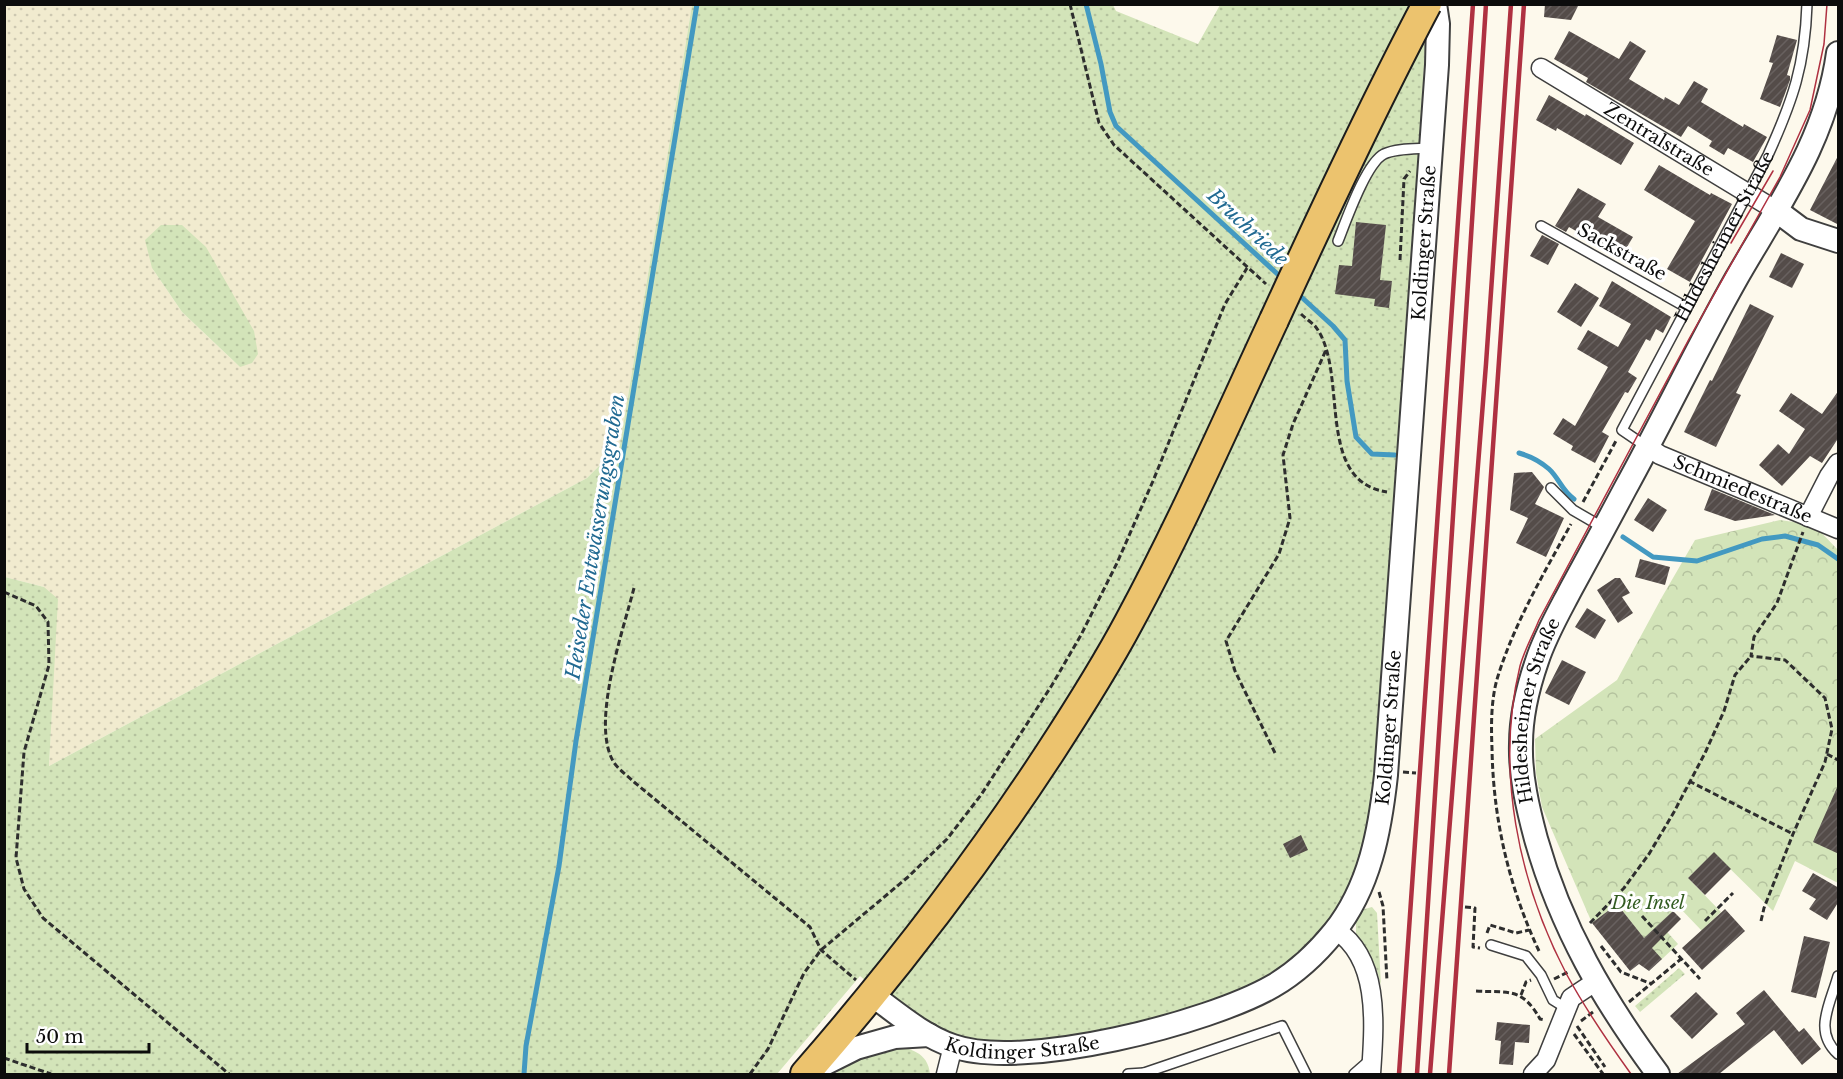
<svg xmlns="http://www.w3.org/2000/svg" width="1843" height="1079" font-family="'Libre Baskerville',serif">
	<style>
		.farmland { fill: url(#farmland-dots); fill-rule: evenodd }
		.grass { fill: url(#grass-dots) }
		.park { fill: url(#park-crowns) }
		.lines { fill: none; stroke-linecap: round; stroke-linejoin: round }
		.stream { stroke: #4399c1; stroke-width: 5 }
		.building { fill: url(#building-hatch) }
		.service-casing { stroke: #3f3f3f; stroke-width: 12 }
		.minor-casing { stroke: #3f3f3f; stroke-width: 21 }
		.tertiary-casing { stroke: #3f3f3f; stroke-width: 26 }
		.primary-casing { stroke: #1d1d1d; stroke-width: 32 }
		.path { stroke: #2e2e2e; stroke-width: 3; stroke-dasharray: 6 3; stroke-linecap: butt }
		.service { stroke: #fff; stroke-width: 9 }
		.minor { stroke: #fff; stroke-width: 18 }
		.tertiary { stroke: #fff; stroke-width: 22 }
		.primary { stroke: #ecc36e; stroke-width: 28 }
		.tram { stroke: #af3141; stroke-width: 1.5 }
		.rail { stroke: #af3141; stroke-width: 4.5 }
		.primary-bridge-casing { stroke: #1d1d1d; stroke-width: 32; stroke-linecap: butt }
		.primary-bridge { stroke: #ecc36e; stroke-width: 28 }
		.labels { text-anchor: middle; stroke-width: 6; stroke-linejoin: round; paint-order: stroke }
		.street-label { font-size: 18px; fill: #0c0c0c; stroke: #fff }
		.park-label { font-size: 18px; font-style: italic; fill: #335d22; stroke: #fff }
		.water-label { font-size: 20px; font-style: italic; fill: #216a92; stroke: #fff }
	</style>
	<defs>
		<pattern id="farmland-dots" width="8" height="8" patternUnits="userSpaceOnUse" patternTransform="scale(1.5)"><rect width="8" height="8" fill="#f1ebcf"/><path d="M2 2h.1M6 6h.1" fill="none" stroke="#cdc8b1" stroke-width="1.8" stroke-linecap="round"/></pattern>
		<pattern id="grass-dots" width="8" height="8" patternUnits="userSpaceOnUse" patternTransform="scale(1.5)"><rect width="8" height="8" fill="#d3e4b9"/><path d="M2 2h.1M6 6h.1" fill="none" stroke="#b4c29e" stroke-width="1.8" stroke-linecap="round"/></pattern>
		<pattern id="park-crowns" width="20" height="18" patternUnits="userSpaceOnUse" patternTransform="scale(1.5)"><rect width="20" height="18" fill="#d3e4b9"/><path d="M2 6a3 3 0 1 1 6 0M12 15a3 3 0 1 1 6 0" fill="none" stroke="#b4c29e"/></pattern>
		<pattern id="building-hatch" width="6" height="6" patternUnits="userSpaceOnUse" patternTransform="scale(1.5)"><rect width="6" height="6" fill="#544c49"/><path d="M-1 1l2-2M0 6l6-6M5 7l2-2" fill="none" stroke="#68615f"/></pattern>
	</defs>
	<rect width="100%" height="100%" fill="#fdf9ec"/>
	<path class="farmland" d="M5,5h687l-72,440 -33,33 -538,288 3,-59 -8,-120 -39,-10zM152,268l88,99 -58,-55z"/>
	<path class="grass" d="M692,5h421l3,6 82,33 22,-39h202l3,44 -44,742 -36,113 -33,39 -41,33 -73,34 -85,24 -97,12 -62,-7 -64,-38 -30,-25 -83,98h-772v-497l39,10 14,12 -9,167 538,-288 33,-33z
		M161,225h21l24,22 48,84 4,23 -6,9 -12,4 -58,-55 -30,-44 -7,-28z
		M1372,907l5,6 4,72 -5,-17 -10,-20 -10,-14v-14l5,-10z
		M1679,968l6,6 -45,38 -5,-6z
		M890,1045c20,3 38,7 40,29h-95l16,-13z"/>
	<path class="park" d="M1780,520l34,5 24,25v333l-43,-22 -22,50 -59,-58 -26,25 33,34 -19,19 -24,-25 -18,18 18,20 -17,16 -44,-56 -25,19 -50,-116 -6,-34 -1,-34 82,-59 45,-83 33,-57z"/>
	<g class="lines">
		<path class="stream" d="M1086,4l15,60 9,48 6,14 168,154
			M1297,293l36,33 12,14 2,41 9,56 16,17 23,1
			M1519,453c11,3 21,8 30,16 10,9 13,22 25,30
			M1623,537l30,20 44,4 65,-22 23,-3 33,9 20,14
			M524,1074l2,-28 33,-180 17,-125 121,-737"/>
	</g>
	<path class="building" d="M1545,4h34l-8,16 -27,-3z
		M1569,31l50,28 11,-18 16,10 -17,28 35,21 1,-3 14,8 15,-24 14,8 -7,13 42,25 1,-3 23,13 -14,25 -25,-14 -4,7 -15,-9 3,-5 -24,-15 -7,11 -95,-55 2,-4 -34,-19z
		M1777,35l20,5 -10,35 3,1v4l-10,27 -20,-8 13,-36 -4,-1z
		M1549,95l36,21 1,-2 48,29 -13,22 -64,-37 -1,3 -20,-11z
		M1839,154v71l-29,-15z
		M1659,165l51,30 1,-2 21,11 -42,78 -23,-13 28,-48 -51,-31z
		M1578,188l28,16 -8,13 35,20 -12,20 -52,-30 -3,5 -11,-6z
		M1356,222l30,3 -6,55 12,1 -3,27 -15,-2 1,-7 -40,-5 4,-29 13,1z
		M1542,235l17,9 -11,21 -18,-9z
		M1781,253l23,11 -12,24 -23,-11z
		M1612,281l59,36 -8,16 -7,-4 -6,12 -4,-2 -18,33 9,6 -9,15 -3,-1 -23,40 7,4 -14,27 -24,-13 2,-4 -20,-12 10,-16 12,8 33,-59 -31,-18 11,-19 30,17 13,-23 -32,-18z
		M1575,283l24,15 -18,29 -24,-15z
		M1750,304l24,12 -38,77 5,2 -25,52 -32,-15 26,-52 2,1z
		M1839,390v47l-17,26 -12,-7 -28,30 -23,-21 19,-21 11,10 16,-25 -26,-18 12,-18 31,21z
		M1532,472l12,15 -9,17 29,14 -18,39 -30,-14 12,-25 -18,-8 4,-37z
		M1712,489l63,26 -40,6 -31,-11z
		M1648,498l19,12 -14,22 -19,-12z
		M1640,559l30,8 -5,18 -30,-8z
		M1615,578h5l10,15 -8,4 11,16 -15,10 -21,-33z
		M1587,608l19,12 -11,19 -20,-12z
		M1562,660l24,12 -17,33 -24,-12z
		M1839,783v71l-26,-12z
		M1301,835l7,15 -18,8 -7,-14z
		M1714,852l17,17 -26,26 -17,-17z
		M1813,873l26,15v13l-12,19 -18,-11 7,-10 -14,-8z
		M1617,904l27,34 29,-27 8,8 -29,29 10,11 -13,12 -10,-7 -9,7 -38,-48z
		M1725,909l20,22 -43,39 -20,-22z
		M1804,936l26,6 -14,56 -25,-6z
		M1764,990l35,42 5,-4 17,21 -19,16 -28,-35 -55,44h-42l68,-50 -9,-11z
		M1696,992l22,22 -26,25 -22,-23z
		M1497,1022l33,3 -1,18 -14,-1 -2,23 -14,-1 2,-23 -6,-1z"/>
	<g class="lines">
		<defs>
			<g id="service">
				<path d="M1541,226l145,81"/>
				<path d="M1338,241c8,-20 28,-78 46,-87 13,-6 32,-5 46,-6"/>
				<path id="s1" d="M1647,447l-25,-17 146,-275c25,-55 37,-90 39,-151"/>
				<path d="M1551,488l22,22 31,18"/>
				<path d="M1491,945l35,11 15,19 12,25 13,8"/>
				<path d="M1838,976c-8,29 -25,55 0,78"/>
				<path d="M1144,1073l138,-47 24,48"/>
				<path d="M1128,1074l16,-1 3,1"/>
				<path d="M1354,1074l16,-14"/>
			</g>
			<g id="minor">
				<path id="s2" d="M1541,68l236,143"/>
				<path id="s3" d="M1648,447l12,8 178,74"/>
				<path d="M1808,517l21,-41 9,-13"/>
				<path d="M1336,930c45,30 38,97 35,144"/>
				<path d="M946,1074l7,-28"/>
				<path d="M1533,1074l13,-14 25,-62 24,-16"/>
			</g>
			<g id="tertiary">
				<path d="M1777,211l24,18 37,12"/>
				<path id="s4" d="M872,995c25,18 51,41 81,51 70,25 256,-23 320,-60 24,-14 44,-33 61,-54 36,-45 46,-102 52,-157l51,-710 1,-41 -3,-20"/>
				<path d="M812,1070l44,-22 39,-11 34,-2"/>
				<path id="s5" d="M1658,1074c-54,-73 -97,-146 -122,-235 -8,-30 -16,-63 -15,-95 0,-27 7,-57 16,-83 8,-25 22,-49 34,-72 18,-33 36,-66 54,-100 38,-69 72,-141 111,-210 43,-75 90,-139 102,-226"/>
			</g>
			<path id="primary" d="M805,1074c88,-101 170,-207 244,-320 28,-43 56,-87 80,-132 53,-98 98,-201 145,-302"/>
		</defs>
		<use href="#service" class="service-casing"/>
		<use href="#minor" class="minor-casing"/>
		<use href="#tertiary" class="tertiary-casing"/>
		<use href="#primary" class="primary-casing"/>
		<path class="path" d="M1070,4l29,119 15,22 152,139
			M1400,260l4,-81 6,-8
			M1301,314c4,4 10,8 14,12 35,44 -2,155 72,166
			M1583,502l34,-63
			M634,588c-11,43 -42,131 -22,171 4,9 15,16 22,23l176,145 11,23 35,30
			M4,592l32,14 12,16 1,43 -25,87 -8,106 8,31 19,29 186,156
			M1275,753l-40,-82 -9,-30 53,-87 11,-36 -7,-63 10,-31 33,-74
			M1827,754l11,6
			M1403,772l13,1
			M1689,781l104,53
			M1379,892l4,14 4,75
			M1465,907l10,1 -2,39 7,1
			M1642,916l58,63
			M1705,921l28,-28
			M1761,921l3,-13 29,-74 32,-72 7,-33 -7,-31 -40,-38 -34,-4 3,-19 23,-34 26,-71
			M1590,923l34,-35 25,-34 25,-42 31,-59 19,-42 11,-36 16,-19
			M1487,933l3,-8 26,8 13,-3
			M1601,946l20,26 31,12
			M1539,951c-30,-64 -46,-132 -47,-203 -1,-23 -1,-50 6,-72 17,-54 46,-103 73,-152
			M1554,979l16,-8
			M1476,991c33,2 46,-4 64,28l5,1
			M1521,995l5,-13 5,-2
			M1629,1002l52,-43
			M1581,1021l12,-9
			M1577,1026l28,41
			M1574,1034l29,40
			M4,1058l47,16
			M750,1074l18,-25 36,-76 17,-23 87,-73 39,-38 34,-44 71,-110 29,-50 36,-72 36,-82 72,-177 22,-36"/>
		<use href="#service" class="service"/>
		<use href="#minor" class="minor"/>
		<use href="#tertiary" class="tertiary"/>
		<use href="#primary" class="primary"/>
		<path class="tram" d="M1731,243l42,-72
			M1631,1074c-23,-32 -45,-64 -64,-99 -49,-93 -72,-206 -47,-309 4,-15 13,-31 19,-46l150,-281 91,-162 30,-67 14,-66 3,-40"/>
		<path class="rail" d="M1399,1074l74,-1070
			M1417,1074l69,-1070
			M1430,1074l56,-710 25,-360
			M1449,1074l75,-1070"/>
		<defs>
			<path id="primary-bridge" d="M1274,320c49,-107 98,-212 153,-316"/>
		</defs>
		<use href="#primary-bridge" class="primary-bridge-casing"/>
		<use href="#primary-bridge" class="primary-bridge"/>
	</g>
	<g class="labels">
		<g class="street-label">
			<text dy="6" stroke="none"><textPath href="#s2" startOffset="138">Zentralstraße</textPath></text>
			<text dy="6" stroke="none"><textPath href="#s1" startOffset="249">Hildesheimer Straße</textPath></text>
			<text dy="6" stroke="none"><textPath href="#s4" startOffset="1210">Koldinger Straße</textPath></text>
			<text transform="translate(1622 252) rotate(29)" y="6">Sackstraße</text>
			<text dy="6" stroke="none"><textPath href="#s3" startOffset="104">Schmiedestraße</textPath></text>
			<text dy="6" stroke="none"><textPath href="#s5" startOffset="398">Hildesheimer Straße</textPath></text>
			<text dy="6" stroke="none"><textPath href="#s4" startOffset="724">Koldinger Straße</textPath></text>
			<text dy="6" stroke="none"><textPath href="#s4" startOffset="166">Koldinger Straße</textPath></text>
		</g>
		<g class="park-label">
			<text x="1648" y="909">Die Insel</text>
		</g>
		<g class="water-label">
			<text transform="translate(1248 227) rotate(43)" y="7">Bruchriede</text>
			<text transform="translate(595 537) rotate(-81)" y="7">Heiseder Entwässerungsgraben</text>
		</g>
	</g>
	<rect width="1843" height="1079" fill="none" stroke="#0c0c0c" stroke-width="12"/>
	<path d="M27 1043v9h122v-9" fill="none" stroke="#0c0c0c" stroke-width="3"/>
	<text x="36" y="1043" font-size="18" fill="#0c0c0c" stroke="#ffffff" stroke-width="4.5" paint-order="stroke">50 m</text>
</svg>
